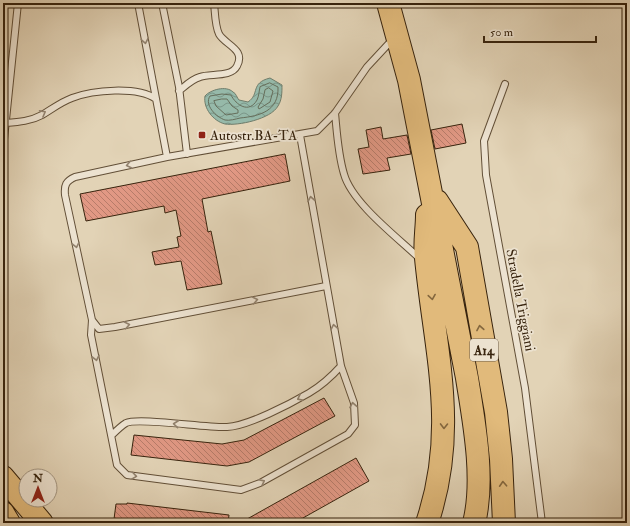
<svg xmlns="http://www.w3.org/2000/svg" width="630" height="526" font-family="'IM FELL Double Pica',serif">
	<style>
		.water { fill: url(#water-waves); stroke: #707d6b }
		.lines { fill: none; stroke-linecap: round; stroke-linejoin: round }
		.shore { stroke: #666e5b; stroke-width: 1 }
		.building { fill: url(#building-back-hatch); stroke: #37230d }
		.service-casing { stroke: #624f37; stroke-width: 8 }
		.motorway-casing { stroke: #37230d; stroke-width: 24 }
		.service { stroke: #ece2d0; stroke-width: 6 }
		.motorway { stroke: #e1ba7b; stroke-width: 22 }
		.oneway { stroke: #92826e }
		.oneway2 { stroke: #84673e }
		.poi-dot { fill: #8f2418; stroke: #ece2d0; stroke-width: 1.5 }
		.labels { text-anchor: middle; stroke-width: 3.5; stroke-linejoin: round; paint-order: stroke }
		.shield { fill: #ece2d0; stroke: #6d5c48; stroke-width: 1 }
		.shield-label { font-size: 13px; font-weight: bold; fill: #37230d }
		.poi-label { font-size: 14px; fill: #37230d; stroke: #ece2d0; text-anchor: start }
		.street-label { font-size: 14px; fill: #37230d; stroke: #ece2d0 }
	</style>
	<defs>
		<pattern id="water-waves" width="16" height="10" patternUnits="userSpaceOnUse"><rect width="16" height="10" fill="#96b9a9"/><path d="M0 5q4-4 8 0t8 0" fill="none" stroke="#7b9688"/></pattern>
		<pattern id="building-back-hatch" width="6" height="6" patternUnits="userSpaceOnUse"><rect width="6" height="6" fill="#e19884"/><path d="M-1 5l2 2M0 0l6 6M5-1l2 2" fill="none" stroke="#b77c6a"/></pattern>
	</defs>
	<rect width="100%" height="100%" fill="#e2d3b6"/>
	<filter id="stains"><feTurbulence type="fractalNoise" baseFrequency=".005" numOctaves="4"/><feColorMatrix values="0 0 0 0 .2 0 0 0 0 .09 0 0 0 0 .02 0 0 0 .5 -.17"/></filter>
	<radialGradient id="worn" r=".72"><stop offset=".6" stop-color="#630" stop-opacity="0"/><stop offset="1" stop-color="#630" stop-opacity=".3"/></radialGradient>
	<path class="water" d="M270,78l12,7c0,7 0,15 -4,21 -7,13 -40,20 -53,18 -12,-3 -22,-16 -20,-28 5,-6 21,-11 28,-4 3,1 4,6 6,8l9,2c12,-8 2,-19 22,-24z"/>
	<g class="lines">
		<path class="shore" d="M270,83l8,4c1,24 -18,29 -38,31 -4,1 -11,3 -15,2 -9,-3 -21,-15 -15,-24l12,-2 9,1c5,10 18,19 26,5 2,-4 2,-9 3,-13z
			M269,88l4,3 -3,11 -11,7 -1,-2 5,-8 2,-9z
			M222,99h5l5,7 6,4v3l-12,2 -10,-9 -2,-5z"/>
	</g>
	<path class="building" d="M462,124l4,19 -31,6 -4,-19z
		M381,127l2,12 24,-4 4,19 -24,4 3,12 -27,4 -5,-25 11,-2 -3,-17z
		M285,154l5,27 -88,18 6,33 3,-1 11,53 -35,6 -6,-29 -26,4 -3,-13 27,-5 -2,-10 4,-1 -5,-26 -11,3 -1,-7 -78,15 -6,-27z
		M324,398l11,18 -86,46 -22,4 -96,-11 3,-20 88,9 22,-4z
		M356,458l13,23 -75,42h-54z
		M127,503l102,12 -1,8h-103v-4h-11l2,-15h11z"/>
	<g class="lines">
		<defs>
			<path id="service" d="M138,3l29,154
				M162,3l17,84 8,67
				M505,84l-21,57 2,34 39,213 17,135
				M179,91c6,-5 13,-12 21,-14 10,-4 31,1 37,-11 9,-17 -12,-21 -18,-32 -4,-8 -4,-22 -5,-31
				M335,113c2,20 3,41 9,61 8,29 53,63 75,84
				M6,123c13,-1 25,-2 36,-8 10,-6 19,-13 30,-17 21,-8 65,-12 84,1
				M300,135l41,231 13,37 1,22 -7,9 -88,49 -19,7 -114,-15 -10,-10 -26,-130 1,-15 -27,-125c-1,-10 1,-14 10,-18l92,-20 150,-26 18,-18 32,-46 26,-28
				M3,149l15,-146
				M92,320l7,9 16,-2 211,-41
				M112,435c4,-4 9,-9 14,-12 12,-6 81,5 101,4 21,-1 63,-23 82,-34 12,-7 23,-17 32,-27"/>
			<path id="motorway" d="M388,3l21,77 58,298c7,44 18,101 7,145
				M437,201l30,46 29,165 5,47 3,64
				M3,477l39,46
				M3,513l6,10
				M427,523c32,-94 8,-171 -1,-265 -2,-14 1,-29 1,-43"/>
		</defs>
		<use href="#service" class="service-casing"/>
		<use href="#motorway" class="motorway-casing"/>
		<use href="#service" class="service"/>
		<use href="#motorway" class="motorway"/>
	</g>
	<defs><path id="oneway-chevron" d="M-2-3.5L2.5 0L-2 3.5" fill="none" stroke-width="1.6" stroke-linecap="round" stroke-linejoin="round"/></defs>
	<g class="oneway">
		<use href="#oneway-chevron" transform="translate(145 41) rotate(79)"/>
		<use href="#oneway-chevron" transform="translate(43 113) rotate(-29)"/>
		<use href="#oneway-chevron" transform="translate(129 165) rotate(168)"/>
		<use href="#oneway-chevron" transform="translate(311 199) rotate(-100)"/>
		<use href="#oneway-chevron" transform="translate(76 245) rotate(78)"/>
		<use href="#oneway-chevron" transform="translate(255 300) rotate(-11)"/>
		<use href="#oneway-chevron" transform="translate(127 325) rotate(-11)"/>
		<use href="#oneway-chevron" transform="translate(334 327) rotate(-101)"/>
		<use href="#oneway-chevron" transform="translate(96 358) rotate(78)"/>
		<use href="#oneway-chevron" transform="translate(300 398) rotate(154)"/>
		<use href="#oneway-chevron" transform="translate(353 405) rotate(-100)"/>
		<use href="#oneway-chevron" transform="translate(176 424) rotate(-174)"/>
		<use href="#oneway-chevron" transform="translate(134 476) rotate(8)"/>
		<use href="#oneway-chevron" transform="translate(262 482) rotate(-26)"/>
	</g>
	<g class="oneway2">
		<use href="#oneway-chevron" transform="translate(432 297) rotate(81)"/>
		<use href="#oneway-chevron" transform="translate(480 328) rotate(-100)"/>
		<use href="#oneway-chevron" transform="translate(444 426) rotate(91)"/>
		<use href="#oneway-chevron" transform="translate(503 484) rotate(-93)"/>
	</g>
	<rect class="poi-dot" x="198" y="131" width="8" height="8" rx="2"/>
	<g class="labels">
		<rect class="shield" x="470" y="339" width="28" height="22" rx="3"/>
		<g class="shield-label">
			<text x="484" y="355">A14</text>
		</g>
		<g class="poi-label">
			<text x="210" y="140">Autostr.BA-TA</text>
		</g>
		<g class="street-label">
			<text transform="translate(521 300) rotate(79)" y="5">Stradella Triggiani</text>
		</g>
	</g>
	<rect width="630" height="526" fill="none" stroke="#e2d3b6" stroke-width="16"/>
	<rect x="4" y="4" width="622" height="518" fill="none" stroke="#37230d" stroke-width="2"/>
	<rect x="8" y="8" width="614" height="510" fill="none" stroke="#37230d"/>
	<g transform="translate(38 488)"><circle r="19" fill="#ece2d0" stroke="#a49682"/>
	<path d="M0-3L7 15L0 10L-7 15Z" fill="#8f2418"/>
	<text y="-6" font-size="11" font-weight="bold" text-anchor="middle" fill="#37230d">N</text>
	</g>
	<path d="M484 36v6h112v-6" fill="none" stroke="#37230d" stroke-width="2"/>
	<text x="490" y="36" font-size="12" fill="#37230d" stroke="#ece2d0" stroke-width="3" paint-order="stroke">50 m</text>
	<rect width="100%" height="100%" filter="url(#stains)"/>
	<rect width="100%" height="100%" fill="url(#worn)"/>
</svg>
